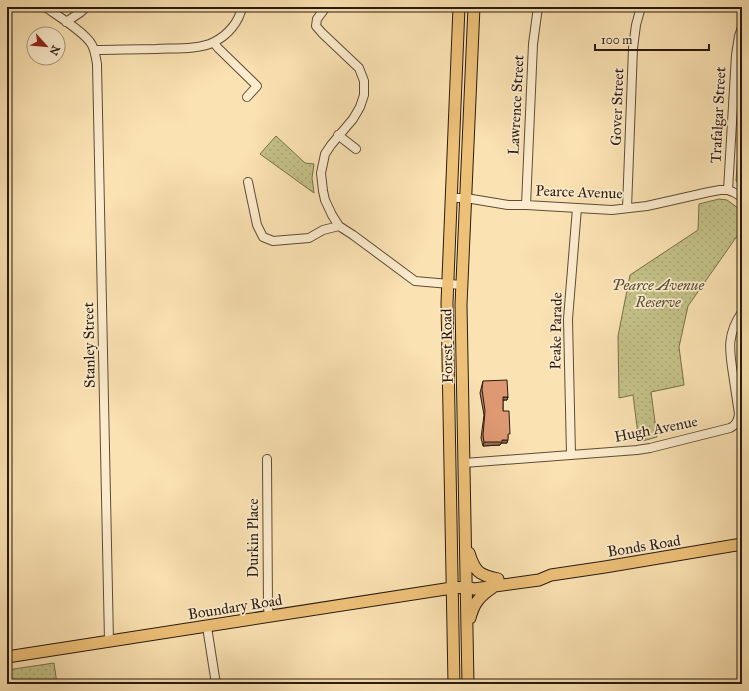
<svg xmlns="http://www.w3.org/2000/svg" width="749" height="691" font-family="'IM FELL Great Primer',serif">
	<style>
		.green { fill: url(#green-dots); stroke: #766e4c }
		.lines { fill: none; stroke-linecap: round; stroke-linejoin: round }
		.minor-casing { stroke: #5d4c38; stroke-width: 10 }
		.major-casing { stroke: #281a10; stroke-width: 13 }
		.minor { stroke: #fceccd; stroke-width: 8 }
		.major { stroke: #eec179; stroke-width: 11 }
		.wall { fill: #bf8462; stroke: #281a10 }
		.shaded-wall { fill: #9b6b50; stroke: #281a10 }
		.building { fill: #de9972; stroke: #281a10 }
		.labels { text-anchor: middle; stroke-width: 3.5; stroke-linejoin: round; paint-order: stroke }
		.street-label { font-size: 15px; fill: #281a10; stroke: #fceccd }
		.park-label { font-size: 15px; font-style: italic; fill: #574c34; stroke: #fceccd }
	</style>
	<defs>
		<pattern id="green-dots" width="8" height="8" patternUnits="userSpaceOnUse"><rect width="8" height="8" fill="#c4c288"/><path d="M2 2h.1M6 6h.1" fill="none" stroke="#a8a674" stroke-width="1.8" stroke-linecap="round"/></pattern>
	</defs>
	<rect width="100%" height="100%" fill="#fbe2b2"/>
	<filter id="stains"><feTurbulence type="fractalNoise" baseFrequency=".005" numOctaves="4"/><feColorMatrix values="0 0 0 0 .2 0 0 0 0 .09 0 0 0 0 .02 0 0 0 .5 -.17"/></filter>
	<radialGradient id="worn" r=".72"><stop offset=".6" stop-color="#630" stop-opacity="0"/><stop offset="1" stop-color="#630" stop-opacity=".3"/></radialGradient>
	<path class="green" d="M742,93v93l-6,-5z
		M276,136l29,27 9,1 -2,14 2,15 -54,-39z
		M719,199l8,1 15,11v18l-54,77 -9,41 5,38 -33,7 6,45 -18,5 -6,-47 -14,3 -1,-62 12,-61 68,-45 1,-26z
		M54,663l3,21h-50v-14z"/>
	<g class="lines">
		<defs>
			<path id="minor" d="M45,7c13,9 41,26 47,38 3,6 4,13 5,19l12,577
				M326,7l-9,12 -1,7 6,7 37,35 5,13v14l-4,12 -7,12 -22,26 -6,9 -1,5 -3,14 2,18 2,9 7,15 7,11 14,9 62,46 46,4
				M66,22l15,-10 5,-5
				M214,43l4,5 39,38 -10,11
				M94,50c20,0 41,-1 62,-1 16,-1 43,1 58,-7 14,-7 25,-20 28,-35
				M338,135l18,14
				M248,182l9,43 6,12 10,4 36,-3 14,-8 16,-4
				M728,190l8,-135 3,-19 3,-9
				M451,198h15l42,7h18l86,5 35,-4 62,-14 11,-2h8l5,2 9,5
				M526,205l7,-161 5,-37
				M627,208l6,-160 3,-23 5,-18
				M571,455l-3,-136 9,-111
				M267,459l1,148 1,10
				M464,463l173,-13 13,-2 80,-20c6,-3 8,-7 9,-14 -2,-13 -4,-27 -6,-40 -4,-25 -6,-40 9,-62
				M207,627l9,57"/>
			<path id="major" d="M469,553c6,19 10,22 29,26
				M470,618c4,-15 9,-21 22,-30
				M7,657l445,-69 15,-1 7,2 65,-9 12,-5 54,-8 137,-23
				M454,684l-7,-381 12,-296
				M468,684l-7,-379 13,-298"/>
		</defs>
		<use href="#minor" class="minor-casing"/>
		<use href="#major" class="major-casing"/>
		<use href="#minor" class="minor"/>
		<use href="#major" class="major"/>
	</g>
	<path class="wall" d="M483,381l25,16 -1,3h-4v11l5,26 -1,6h-6l-1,2 -17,1 -2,-8 3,-23 -4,-22z"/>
	<path class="shaded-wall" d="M503,397h5l-1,3h-5z
		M502,440h6l-1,3h-6l-1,2 -17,1 1,-4z"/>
	<path class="building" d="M507,380l1,17h-5v14h6l1,23h-2v6h-6v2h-18l-1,-7 2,-24 -3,-22 1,-8z"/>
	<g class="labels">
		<g class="street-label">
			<text transform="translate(516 105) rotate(-87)" y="5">Lawrence Street</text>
			<text transform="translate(617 107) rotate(-88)" y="5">Gover Street</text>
			<text transform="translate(718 115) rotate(-87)" y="5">Trafalgar Street</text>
			<text transform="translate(579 192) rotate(2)" y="5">Pearce Avenue</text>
			<text transform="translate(556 331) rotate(-89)" y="5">Peake Parade</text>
			<text transform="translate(89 345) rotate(-91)" y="5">Stanley Street</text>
			<text transform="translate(447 346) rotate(-91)" y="5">Forest Road</text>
			<text transform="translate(656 429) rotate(-11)" y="5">Hugh Avenue</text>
			<text transform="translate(253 538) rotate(-90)" y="5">Durkin Place</text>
			<text transform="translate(644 546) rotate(-9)" y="5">Bonds Road</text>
			<text transform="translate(235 607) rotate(-9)" y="5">Boundary Road</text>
		</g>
		<g class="park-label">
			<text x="658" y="290">Pearce Avenue<tspan x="658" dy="17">Reserve</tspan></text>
		</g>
	</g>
	<rect width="749" height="691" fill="none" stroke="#fbe2b2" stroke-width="24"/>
	<rect x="8" y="8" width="733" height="675" fill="none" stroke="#281a10" stroke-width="2"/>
	<rect x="12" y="12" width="725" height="667" fill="none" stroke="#281a10"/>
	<g transform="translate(46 46) rotate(117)"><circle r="19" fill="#fceccd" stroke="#a79881"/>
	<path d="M0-3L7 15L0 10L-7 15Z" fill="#8f2418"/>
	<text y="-6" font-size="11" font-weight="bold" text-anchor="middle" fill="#281a10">N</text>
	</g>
	<path d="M595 44v6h114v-6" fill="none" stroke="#281a10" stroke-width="2"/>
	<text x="601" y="44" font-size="12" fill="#281a10" stroke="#fceccd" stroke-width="3" paint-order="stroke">100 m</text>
	<rect width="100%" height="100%" filter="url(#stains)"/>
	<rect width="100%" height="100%" fill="url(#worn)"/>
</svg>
